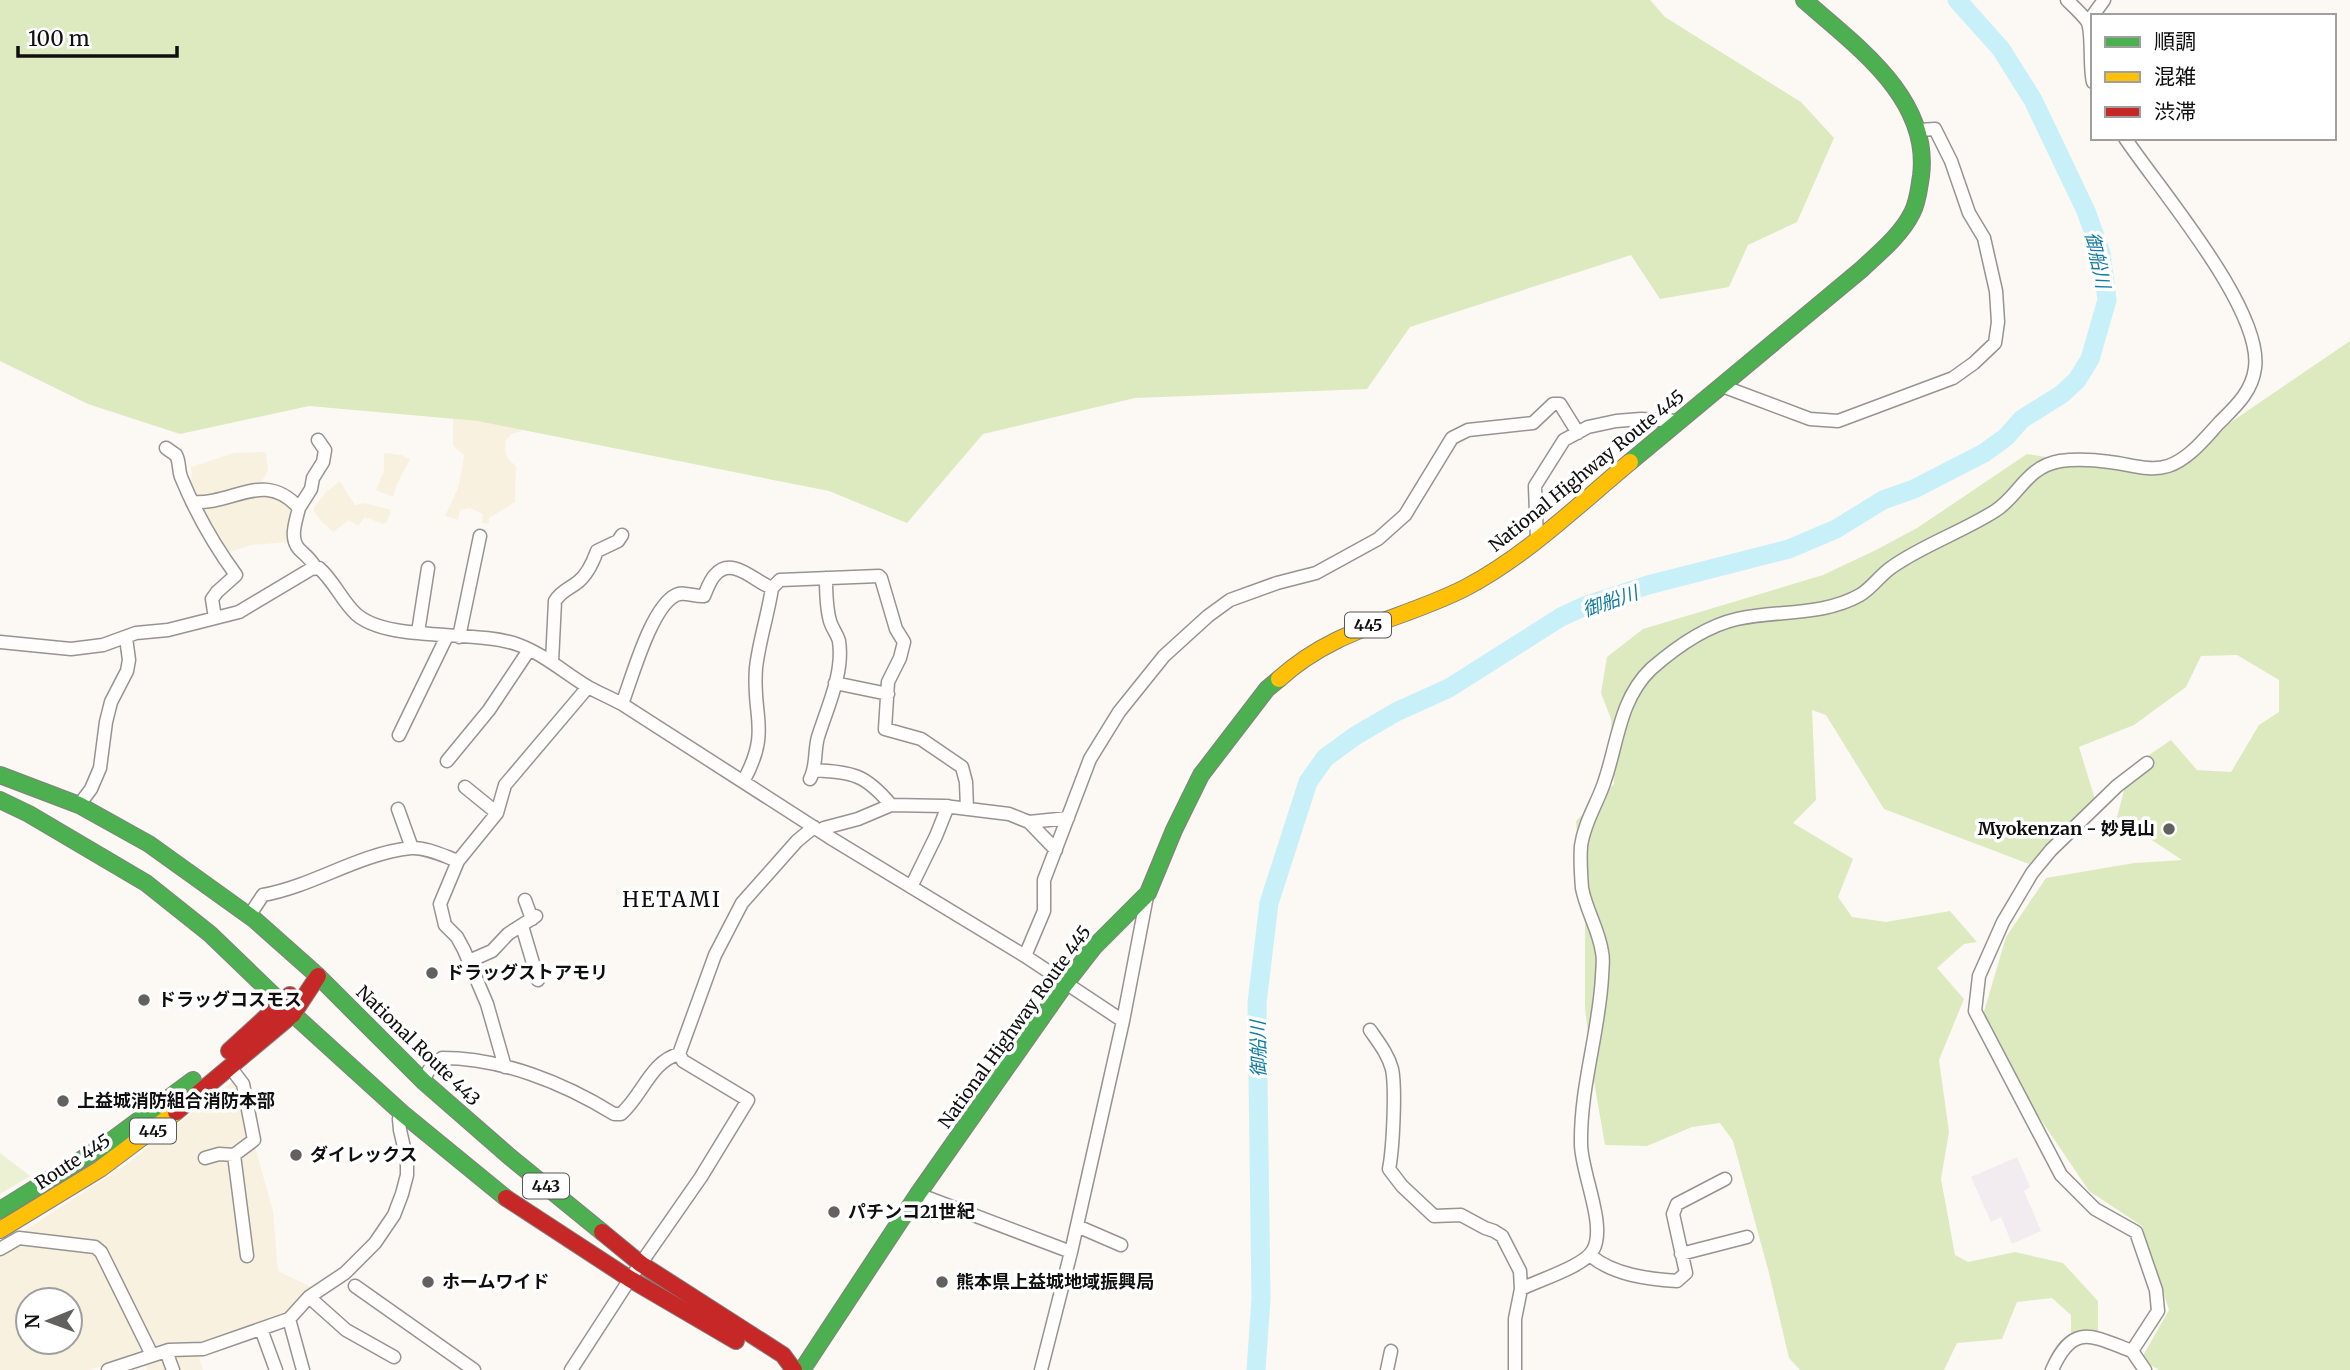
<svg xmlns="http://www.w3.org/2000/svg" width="2350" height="1370" font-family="Merriweather,'Noto Sans JP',serif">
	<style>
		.industrial { fill: #f2ecf1 }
		.farmland { fill: #f9f1e0; fill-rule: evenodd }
		.green { fill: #ebf1d2 }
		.forest { fill: #ddeac0 }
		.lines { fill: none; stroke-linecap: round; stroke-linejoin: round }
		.river { stroke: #c8f0f8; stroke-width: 19 }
		.street-casing { stroke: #969492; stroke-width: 15 }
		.fast-casing { stroke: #83817f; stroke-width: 18 }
		.slow-casing { stroke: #83817f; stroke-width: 18 }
		.jam-casing { stroke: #83817f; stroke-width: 18 }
		.street { stroke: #fffefd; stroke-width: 12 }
		.fast { stroke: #4caf50; stroke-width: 16 }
		.slow { stroke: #ffc107; stroke-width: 16 }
		.jam { stroke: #c62828; stroke-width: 16 }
		.poi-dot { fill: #62615f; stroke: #fff; stroke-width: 2.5 }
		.labels { text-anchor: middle; stroke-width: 7; stroke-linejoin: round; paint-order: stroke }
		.shield { fill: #fff; stroke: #575757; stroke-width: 2 }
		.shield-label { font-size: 16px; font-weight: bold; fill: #0f0f0f }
		.street-label { font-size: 18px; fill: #0f0f0f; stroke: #fff }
		.poi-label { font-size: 18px; font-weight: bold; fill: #0f0f0f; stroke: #fff; text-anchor: start }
		.water-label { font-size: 19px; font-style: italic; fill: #117ca0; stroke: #fff }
		.quarter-label { font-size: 21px; letter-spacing: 2px; fill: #0f0f0f; stroke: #fff }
	</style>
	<rect width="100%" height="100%" fill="#fcf8f4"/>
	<path class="industrial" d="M2017,1157l13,30 -6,4 17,40 -29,13 -11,-27 -10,5 -20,-45z"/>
	<path class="farmland" d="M460,413l70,15 -18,6 -6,6 -1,11 3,8 8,7 -1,36 -26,16v6l-7,-1 1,-9 -13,-6 -10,2 -2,10 -13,-4 13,-28 4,-19 2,-14 -11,-9v-26z
		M262,452l4,1 2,18 -7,11 -45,13 -19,1 -5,-5 -1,-24 43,-14z
		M384,453l17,2 9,4 -13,25 -4,13 -17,-7 8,-20z
		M340,481l15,24 10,-2 26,7 -4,12 -4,2 -18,-7 -7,9 -9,-6 -16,12 -12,-11 -7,-9v-5l12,-15z
		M275,492l16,13v37l-40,3 -28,9 -27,-47z
		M232,1082h5l36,129 5,60 33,16 -22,27 -89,31 -45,5 -66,20h-89v-115l21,-22 103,-67zM28,1300h42v42h-42z
		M172,1353h26l5,17h-56l-3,-7z"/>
	<path class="green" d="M0,1153l30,23 -30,18z"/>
	<path class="forest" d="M0,0h1650l15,17 136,85 33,36 -37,84 -49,23 -19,42 -69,12 -29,-44 -221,72 -43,62 -232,9 -152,36 -76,89 -78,-32 -351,-70 -169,-15 -129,28 -92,-30 -88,-43z
		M2350,341v1029h-191l-18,-11 28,-49 -27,-84 -53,-35 -56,-83 -50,-93 23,-78 40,-59 88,-15 48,-3 -65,-43 13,-49 41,-28 26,30 34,2 28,-47 20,-13v-32l-42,-25 -36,1 -15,31 -52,38 -55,22 16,52 -66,65 -145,-55 -58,-94 -14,-5 4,90 -23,23 60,36 -15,38 14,20 34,5 64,-11 27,31 -13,2 -27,24 27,31 -25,61 10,72 -8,47 14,76 13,7 47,-10 48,11 35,38v32h-27v-18l-19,-17 -35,4 -15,37 -45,4 -13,27h-144l-11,-12 -20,-85 -36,-132 -13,-18 -28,4 -45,19 -42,-1 -13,-75 -7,-62v-84l-9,-103 38,-37 -3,-65 -10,-26 6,-36 36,-28 180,-54 53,-25 41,-22 110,-74 126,21z"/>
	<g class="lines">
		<path class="river" d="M1256,1370l5,-71 -4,-296 12,-100 39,-121 17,-24 30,-22 41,-24 53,-24 112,-71 26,-12 61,-20 141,-36 47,-20 47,-29 31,-11 70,-36 22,-16 16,-18 40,-25 15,-14 13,-21 17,-59 -6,-47 -15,-42 -53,-111 -32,-51 -44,-49"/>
		<defs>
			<path id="street" d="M2067,0c6,6 14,13 20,21 6,10 2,46 6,61
				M2088,22l16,-22
				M1722,386l88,33 28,2 115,-43 21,-15 21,-20 3,-21 -2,-31 -12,-53 -15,-25 -18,-52 -16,-32 -16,1
				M166,448l10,7c4,7 2,14 5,22 14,34 33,68 55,98l-19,17 -5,7 3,19
				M192,502c42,3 72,-33 107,6 -3,13 -10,30 0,41 6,6 12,10 16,18
				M299,508l12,-19 2,-11 10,-16 2,-12 -7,-10
				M1537,540l-2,-54 29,-46 24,-13 28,-6 25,-2 37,2
				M418,632l10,-64
				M459,637l21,-101
				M0,642l71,7 32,-4 33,-12 32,-3 71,-18 72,-43 8,-1c15,13 23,33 37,46 32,29 121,15 163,31 26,10 46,28 69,42 11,6 23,11 34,17l207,133 196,119 98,65
				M552,662l3,-61c6,-10 14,-12 23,-19 10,-8 15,-20 19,-31l21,-10 4,-6
				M835,683l53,11
				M622,704c10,-26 29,-97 54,-109 8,-4 19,2 28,1 3,-7 6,-16 11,-21 17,-20 40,7 57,13l8,-8 99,-4 2,2 15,51 8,13 -4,16 -12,24 -3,47 36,10 41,28 4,15 1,27
				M399,735l48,-99
				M447,761l42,-51 40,-60
				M815,770c39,3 50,4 76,35
				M810,779c7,-13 4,-28 8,-42 9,-29 26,-64 21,-96 -2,-7 -7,-13 -9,-20 -4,-14 -4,-29 -4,-43
				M744,780c27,-50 8,-63 12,-112 3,-27 12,-53 16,-80
				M465,787l32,26
				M79,805l12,-16 9,-21 6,-46 5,-20 16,-31 2,-11 -3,-22
				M398,809l14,39
				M1029,822l27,28
				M821,831l3,-3 34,-9 33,-14 53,1 65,8 20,8 39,-4
				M911,887l25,-51 12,-30
				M525,900l7,19
				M249,916l14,-21c51,-9 94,-41 148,-47 15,-1 33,8 47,13
				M522,926l16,54
				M1025,956l19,-45v-31l46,-121 29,-47 45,-56 44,-40 22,-16 47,-17 39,-10 62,-34 27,-24 47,-77 16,-8 65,-7 20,-19h7l18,29
				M469,961l23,-10 16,-17 28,-18
				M1370,1030c9,13 18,24 22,39 4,19 1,80 -3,100l13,17 32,30 27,-1 24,13 9,3 8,5 18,35 1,18 -6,30v51
				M230,1067l13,17 11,56 -20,15 13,101
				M505,1067l-18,-63 -23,-54 -7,-13 -12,-12 -5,-21 18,-43 39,-48 8,-28 83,-98
				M423,1081l6,-11 13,-12c60,0 122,25 172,56h7c21,-18 30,-53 58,-60l36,-99 27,-52 55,-62 17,-14
				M205,1158l14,-4 15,1
				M918,1194l153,58
				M1077,1226l44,19
				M0,1249l19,-11 76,9 6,5 5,10 46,93
				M1681,1254l66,-17
				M1591,1256c23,19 57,23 86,25l9,-8 -13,-59 4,-10 48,-25
				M355,1286l119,84
				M1521,1289c18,-9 64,-23 72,-39 14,-24 -12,-78 -12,-106 -1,-57 18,-111 21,-167 0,-7 2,-17 0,-25 -3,-22 -16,-42 -20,-64 -1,-13 -2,-29 -1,-42 3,-23 16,-42 23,-63 14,-40 15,-83 47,-114 24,-21 55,-43 86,-50 41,-9 86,-3 123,-24 12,-7 20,-20 32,-28 31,-22 70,-35 103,-56 24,-15 31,-44 65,-50 15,-2 35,-1 50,1 19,2 40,10 58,4 21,-7 37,-28 51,-43 16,-16 33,-31 36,-55 8,-59 -96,-179 -130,-230
				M309,1297l37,33 48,27
				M289,1319l14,51
				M261,1329l15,41
				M166,1351l7,19
				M2132,1351l13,19
				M108,1370l61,-20 34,-1 86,-30 20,-22 36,-24 30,-30 19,-28 8,-21 5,-19v-15l-7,-30 -1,-11 3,-6
				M571,1370l59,-91 71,-102 47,-77 -65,-39 -4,-7
				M1041,1370l30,-118 52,-231 24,-125
				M1387,1370l4,-19
				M2052,1370c21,-48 40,-34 80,-19l26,-40 -2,-21 -20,-58 -41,-23 -34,-34 -86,-164 4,-35 24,-54 29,-49 19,-23 66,-64 30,-23"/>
			<path id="fast" d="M1630,462l232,-193c18,-17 39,-34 50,-56 6,-11 7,-25 9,-37 10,-78 -65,-130 -117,-176
				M0,775l79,30 70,39 106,76 63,56 105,105 87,76 92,75
				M0,800l29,14 117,69 64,51 83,80 109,99 104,85
				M0,1210l108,-67 85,-63
				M802,1370l116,-176 148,-211 28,-36 54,-54 26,-63 27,-55 66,-86 12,-10"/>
			<path id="slow" d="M1279,679c57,-52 121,-58 186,-91 61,-32 112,-82 165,-126
				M0,1230l100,-61 76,-57"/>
			<path id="jam" d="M229,1051l61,-56
				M176,1112l117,-98 25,-38
				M506,1198l124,81 106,62
				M602,1232l39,32 142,91 11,15"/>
		</defs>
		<use href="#street" class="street-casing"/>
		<use href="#fast" class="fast-casing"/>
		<use href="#slow" class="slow-casing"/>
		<use href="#jam" class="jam-casing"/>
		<use href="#street" class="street"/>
		<use href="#fast" class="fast"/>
		<use href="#slow" class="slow"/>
		<use href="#jam" class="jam"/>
	</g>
	<g class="poi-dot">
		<circle cx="2169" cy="829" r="7"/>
		<circle cx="432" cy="973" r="7"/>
		<circle cx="144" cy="1000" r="7"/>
		<circle cx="63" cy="1101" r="7"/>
		<circle cx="296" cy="1155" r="7"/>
		<circle cx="834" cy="1212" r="7"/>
		<circle cx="428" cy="1282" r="7"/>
		<circle cx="942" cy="1282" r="7"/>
	</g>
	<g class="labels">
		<g class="shield">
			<rect x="1345" y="612.5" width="46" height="25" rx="5"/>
			<rect x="130" y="1118.5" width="46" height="25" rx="5"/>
			<rect x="523" y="1173.5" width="46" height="25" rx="5"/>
		</g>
		<g class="shield-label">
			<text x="1368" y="631">445</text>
			<text x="153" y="1137">445</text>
			<text x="546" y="1192">443</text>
		</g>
		<g class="street-label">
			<text transform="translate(1587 471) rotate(-39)" y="6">National Highway Route 445</text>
			<text transform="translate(1015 1027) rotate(-54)" y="6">National Highway Route 445</text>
			<text transform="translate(418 1046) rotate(44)" y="6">National Route 443</text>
			<text transform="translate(73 1162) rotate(-33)" y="6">Route 445</text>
		</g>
		<g class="poi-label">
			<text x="2155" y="835" text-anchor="end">Myokenzan - 妙見山</text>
			<text x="446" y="979">ドラッグストアモリ</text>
			<text x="158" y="1006">ドラッグコスモス</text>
			<text x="77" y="1107">上益城消防組合消防本部</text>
			<text x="310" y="1161">ダイレックス</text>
			<text x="848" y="1218">パチンコ21世紀</text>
			<text x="442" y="1288">ホームワイド</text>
			<text x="956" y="1288">熊本県上益城地域振興局</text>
		</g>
		<g class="water-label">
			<text transform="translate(2098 260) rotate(78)" y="7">御船川</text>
			<text transform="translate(1610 601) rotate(-19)" y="7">御船川</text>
			<text transform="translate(1258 1049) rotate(-91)" y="7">御船川</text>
		</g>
		<g class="quarter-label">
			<text x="672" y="907">HETAMI</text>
		</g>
	</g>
	<rect x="2091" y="14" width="245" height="126" fill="#ffffff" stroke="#9f9f9f" stroke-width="2"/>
	<rect x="2105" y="37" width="35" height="10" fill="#4caf50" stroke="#9f9f9f" stroke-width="2"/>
	<text x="2154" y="49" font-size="21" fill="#0f0f0f">順調</text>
	<rect x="2105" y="72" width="35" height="10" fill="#ffc107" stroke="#9f9f9f" stroke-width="2"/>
	<text x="2154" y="84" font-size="21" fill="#0f0f0f">混雑</text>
	<rect x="2105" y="107" width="35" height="10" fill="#c62828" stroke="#9f9f9f" stroke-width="2"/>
	<text x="2154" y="119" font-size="21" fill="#0f0f0f">渋滞</text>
	<g transform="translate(49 1321) rotate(269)"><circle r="33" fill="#ffffff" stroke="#9f9f9f" stroke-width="2"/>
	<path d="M0-5L12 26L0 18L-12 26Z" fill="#62615f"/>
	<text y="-10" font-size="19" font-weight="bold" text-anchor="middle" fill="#0f0f0f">N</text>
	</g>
	<path d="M18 46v10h159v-10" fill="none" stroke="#0f0f0f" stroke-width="3.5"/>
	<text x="28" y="46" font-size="21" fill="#0f0f0f" stroke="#ffffff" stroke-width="5" paint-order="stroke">100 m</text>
</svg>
